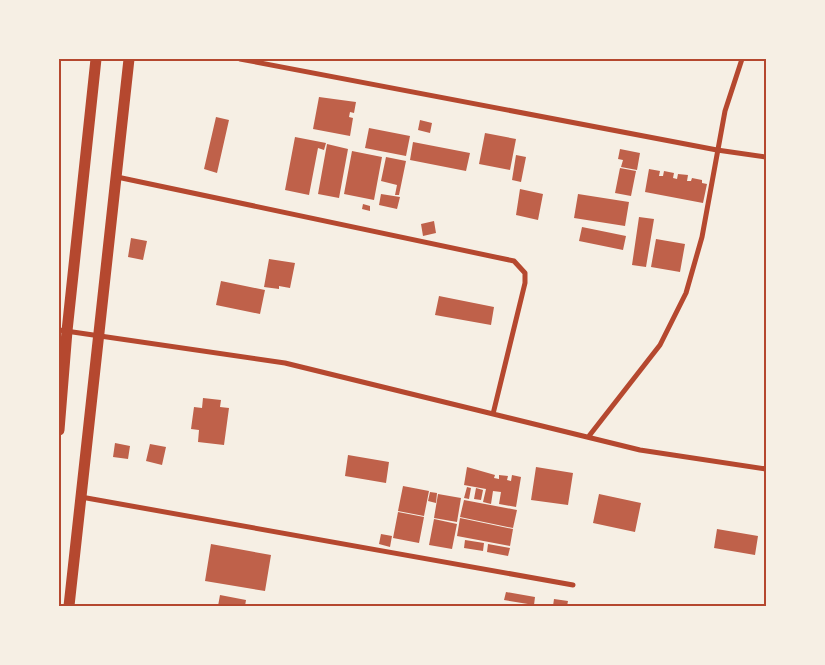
<svg xmlns="http://www.w3.org/2000/svg" width="825" height="665" font-family="'Noto Serif',serif">
	<style>
		.building { fill: #bf614a }
		.lines { fill: none; stroke-linecap: round; stroke-linejoin: round }
		.minor { stroke: #b5482f; stroke-width: 5 }
		.trunk { stroke: #b5482f; stroke-width: 11 }
		.neatline { fill: none; stroke: #b5482f; stroke-width: 2 }
	</style>
	<rect width="100%" height="100%" fill="#f6efe4"/>
	<path class="building" d="M319,97l37,5 -2,11 -4,-1 -1,5 4,1 -3,18 -37,-7z
		M216,117l13,3 -12,53 -13,-4z
		M420,120l12,3 -2,10 -12,-3z
		M369,128l41,8 -4,20 -41,-8z
		M485,133l31,6 -6,31 -31,-6z
		M295,137l31,6 -2,7 -6,-2 -9,47 -24,-5z
		M413,142l57,11 -4,18 -56,-11z
		M327,144l21,5 -9,49 -21,-4z
		M620,149l20,4 -3,17 -16,-3 2,-7 -5,-1z
		M352,151l30,6 -8,43 -30,-6z
		M516,155l10,2 -5,25 -9,-2z
		M386,157l20,4 -7,34h-4l2,-10 -16,-4z
		M620,168l16,3 -5,25 -16,-3z
		M649,169l11,2 -1,5h4l1,-5 10,2 -1,5 4,1 1,-5 10,1 -1,6h4l1,-3 10,2v3l5,1 -4,19 -58,-11z
		M520,189l23,5 -5,26 -22,-5z
		M381,194l19,3 -3,12 -18,-4z
		M578,194l51,8 -4,24 -51,-8z
		M363,204l7,2v5l-8,-2z
		M639,217l15,2 -8,48 -14,-2z
		M434,221l2,12 -13,3 -2,-12z
		M582,227l44,9 -3,14 -44,-9z
		M131,238l16,3 -4,19 -15,-3z
		M656,239l29,5 -5,28 -29,-5z
		M269,259l26,4 -5,25 -11,-2v3l-15,-2z
		M221,281l44,9 -5,24 -44,-9z
		M439,296l55,11 -3,18 -56,-10z
		M203,398l18,2 -1,7 9,1 -5,37 -26,-3 1,-12 -8,-1 3,-22 8,1z
		M115,443l15,3 -2,13 -15,-2z
		M150,444l16,3 -4,18 -16,-4z
		M348,455l41,7 -3,21 -41,-7z
		M467,467l28,8 -1,3 5,1v-4l9,1 -1,4 4,1 1,-6 9,2 -5,30 -17,-3 2,-12 -8,-1 -2,13 -8,-2 3,-13 -22,-4z
		M536,467l37,6 -5,32 -37,-5z
		M403,486l26,5 -5,25 -26,-5z
		M467,487l4,1 -2,11 -5,-1z
		M476,488l7,2 -2,10 -7,-1z
		M430,492l7,1 -1,10 -8,-2z
		M438,494l23,4 -4,24 -23,-4z
		M599,494l42,9 -6,29 -42,-9z
		M464,500l53,10 -4,18 -53,-11z
		M398,512l26,5 -5,26 -26,-5z
		M460,518l53,11 -3,17 -53,-10z
		M434,519l23,5 -5,25 -23,-4z
		M717,529l41,7 -3,19 -41,-7z
		M381,534l11,2 -2,11 -11,-3z
		M465,540l19,3 -1,8 -19,-3z
		M211,544l60,11 -6,36 -60,-10z
		M488,544l22,4 -2,8 -21,-4z
		M506,592l29,5 -1,8 -30,-5z
		M220,595l26,5 -1,6h-27z
		M554,599l14,2 -1,5h-14z"/>
	<g class="lines">
		<path class="minor" d="M240,59l477,91 49,7
			M117,177l397,84 11,12v10l-32,131
			M59,330l226,33 355,87 126,19
			M589,436l71,-91 26,-52 16,-56 23,-126 17,-52
			M81,497l492,88"/>
		<path class="trunk" d="M59,430l8,-99 29,-272
			M69,606l60,-547"/>
	</g>
	<rect width="825" height="665" fill="none" stroke="#f6efe4" stroke-width="120"/>
	<rect x="60" y="60" width="705" height="545" class="neatline"/>
</svg>
